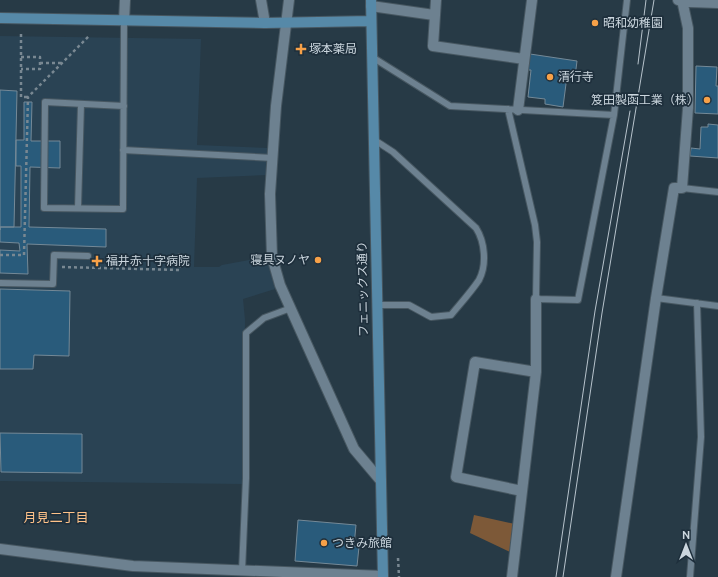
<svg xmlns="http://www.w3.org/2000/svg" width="718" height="577" font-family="Ubuntu,'Noto Sans JP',sans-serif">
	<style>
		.built { fill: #2a4354 }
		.green { fill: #7d5938 }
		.building { fill: #295b7b; stroke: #748997 }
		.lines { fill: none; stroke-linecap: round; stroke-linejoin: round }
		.lane-casing { stroke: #475761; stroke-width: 8 }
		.street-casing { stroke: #475761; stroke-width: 12 }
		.secondary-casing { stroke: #475761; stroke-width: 12 }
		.path { stroke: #798892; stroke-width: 2.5; stroke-dasharray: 3 3; stroke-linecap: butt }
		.lane { stroke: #6d8190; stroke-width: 6 }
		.street { stroke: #6d8190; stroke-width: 10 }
		.secondary { stroke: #5689a8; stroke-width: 10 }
		.tram { stroke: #b7c3cc; stroke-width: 1 }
		.poi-dot { fill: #f7a148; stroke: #1e2f3c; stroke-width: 1.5 }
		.labels { text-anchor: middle; stroke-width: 3.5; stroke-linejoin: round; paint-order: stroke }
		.poi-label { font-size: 12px; fill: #cbd6de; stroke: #1e2f3c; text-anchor: start }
		.street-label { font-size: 12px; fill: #cbd6de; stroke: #1e2f3c }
		.neighbourhood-label { font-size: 13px; fill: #fec289; stroke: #1e2f3c }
	</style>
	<rect width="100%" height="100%" fill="#273a46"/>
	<path class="built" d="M0,36l201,3 -4,106 71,3 -1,27 -70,3 -3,89h25l3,-2 44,-8 9,32 -32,10 2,21 -2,164 -243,-3z"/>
	<path class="green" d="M474,515l41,9 -3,29 -42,-20z"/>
	<path class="building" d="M530,54l47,7 -2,16 -8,-1 -4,31 -18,-3v-5l-17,-2 3,-27h-3z
		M696,66l21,1 -1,19h2v28l-23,-1z
		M0,90l17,1 -3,136h-14v3z
		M24,102h8l-1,39h29v27l-30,-1 -1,60 77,2v18l-79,-3 1,30 -28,-1v-23l20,1 -1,-8 -19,-1v-15h21v-61h-5v-26h8z
		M708,124l10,1v33l-28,-2 1,-8 9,1 1,-22h7z
		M0,289l70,2 -1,65 -35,-1 -1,14h-33z
		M0,433l82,1v39l-81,-1z
		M298,520l58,5 -2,21 5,1 -2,19 -62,-5z"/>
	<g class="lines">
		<defs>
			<path id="lane" d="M372,57l78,49 164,9
				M124,106l-79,-4 -1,106 79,1 1,-188
				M508,109l27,116 2,17 -1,57 42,1 36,-185 13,-115
				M373,139l20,13 83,76c9,14 11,37 3,52 -8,12 -19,24 -28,35l-20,2 -22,-12h-32
				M123,150l150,8
				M682,188l36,4
				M78,208l3,-104
				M0,283l53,1 1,-29 34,1
				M656,298l62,8
				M242,571l4,-93v-145l18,-15 27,-10
				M690,577l11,-140 -4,-134"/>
			<path id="street" d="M261,0l4,23
				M289,0l-13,106 -6,88 2,63 8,28 74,164 27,32
				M436,0l-3,46 91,13
				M678,0l12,2 28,1
				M371,6l63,9
				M124,21l1,-21
				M518,110l14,-110
				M522,491l-66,-14 19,-115 61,10
				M0,549l133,17 250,10
				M512,577l24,-205v-73
				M616,577l40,-279 18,-110h8l6,-80v-80l-6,-28"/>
			<path id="secondary" d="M371,0l12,577
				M0,18l265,5 106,-2"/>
		</defs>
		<use href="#lane" class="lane-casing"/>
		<use href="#street" class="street-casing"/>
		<use href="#secondary" class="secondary-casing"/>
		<path class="path" d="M21,34v63h7
			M21,57h19v12h-19
			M40,63h22
			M0,255h24l4,-158 62,-62
			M62,267l118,3 -1,-19
			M398,558l1,19"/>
		<use href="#lane" class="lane"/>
		<use href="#street" class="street"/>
		<use href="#secondary" class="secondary"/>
		<path class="tram" d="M638,64l8,-64
			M556,577l39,-266 35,-200
			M563,577l39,-264 52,-313"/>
	</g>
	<g class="poi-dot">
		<circle cx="595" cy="23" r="4"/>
		<path d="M299 43h4v4h4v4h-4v4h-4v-4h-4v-4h4z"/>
		<circle cx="550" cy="77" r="4"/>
		<circle cx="707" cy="100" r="4"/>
		<circle cx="318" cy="260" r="4"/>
		<path d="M95 255h4v4h4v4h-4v4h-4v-4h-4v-4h4z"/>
		<circle cx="324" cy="543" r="4"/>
	</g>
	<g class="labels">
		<g class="poi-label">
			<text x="603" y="27">昭和幼稚園</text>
			<text x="309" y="53">塚本薬局</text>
			<text x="558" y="81">清行寺</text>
			<text x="699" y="104" text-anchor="end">笈田製函工業（株）</text>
			<text x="310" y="264" text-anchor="end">寝具ヌノヤ</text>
			<text x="106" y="265">福井赤十字病院</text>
			<text x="332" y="547">つきみ旅館</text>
		</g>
		<g class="street-label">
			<text transform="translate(363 289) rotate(-91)" y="4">フェニックス通り</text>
		</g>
		<g class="neighbourhood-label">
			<text x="56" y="522">月見二丁目</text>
		</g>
	</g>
	<g transform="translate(686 545)" stroke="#1e2f3c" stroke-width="3" paint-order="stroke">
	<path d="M0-3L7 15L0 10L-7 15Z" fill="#cbd6de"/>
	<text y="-6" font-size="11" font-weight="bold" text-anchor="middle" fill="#cbd6de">N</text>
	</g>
</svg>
